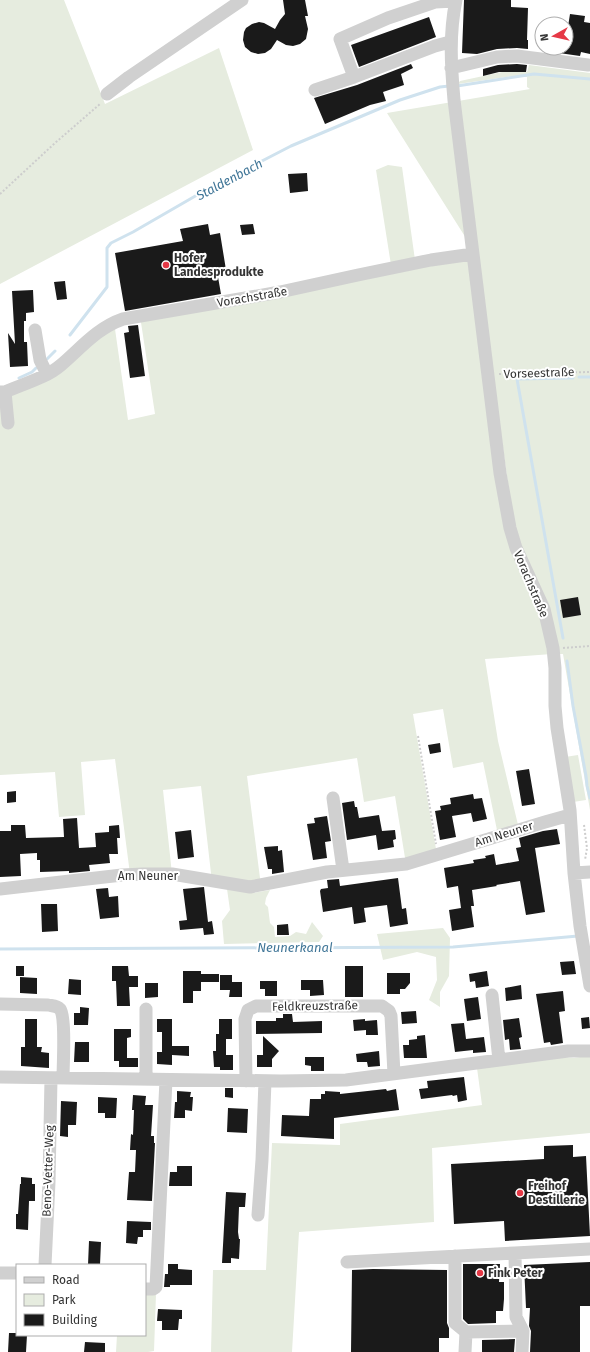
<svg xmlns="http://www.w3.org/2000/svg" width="590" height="1352" font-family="'Fira Sans',sans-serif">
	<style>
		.green { fill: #e6ecdf }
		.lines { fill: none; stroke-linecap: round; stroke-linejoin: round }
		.stream { stroke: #cfe2ee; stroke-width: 3 }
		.building { fill: #1a1a1a }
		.path { stroke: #cdcdcd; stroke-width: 2; stroke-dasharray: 2 2; stroke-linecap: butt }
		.minor { stroke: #d0d0d0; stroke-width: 13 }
		.poi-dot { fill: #e63946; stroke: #fff; stroke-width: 1.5 }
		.labels { text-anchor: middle; stroke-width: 4; stroke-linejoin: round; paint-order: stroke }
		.poi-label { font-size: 12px; font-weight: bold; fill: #333; stroke: #fff; text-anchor: start }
		.street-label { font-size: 12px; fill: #333; stroke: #fff }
		.water-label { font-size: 13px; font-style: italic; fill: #3f7597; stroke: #fff }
	</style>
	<rect width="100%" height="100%" fill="#fff"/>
	<path class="green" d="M0,0h64l41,104 114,-56 34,102 -253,134z
		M529,65l61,8v737l-27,-156h-7l-41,-120 -39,-280 -89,-141 143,-24 -3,-2v-10l-13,-1 -56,8 2,-3 42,-9h25z
		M388,165l14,2 13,93 -24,5 -15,-95z
		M473,254l27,219 25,96 27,85 -67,5 13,82 21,88 -21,6 -15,-73 -30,6 -10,-59 -30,5 24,141 -31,9 -11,-68 -31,6 -7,-44 -110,18 14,110 -49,-4 -11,-96 -38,4 9,84h-42l-15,-115 -34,3 4,53 -26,2 -4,-45 -55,3v-383l27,-9 87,-61 14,98 27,-6 -15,-98z
		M578,755l8,45 -13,2 -8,-45z
		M227,889l25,4 18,-3 -4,8 -1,6 3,3 2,16 4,4 1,10 15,-1 6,-4 10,2 6,-12 11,14 -4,6 -95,2 -2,-23 8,-11z
		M443,928l7,10 -1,38 -9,16v15l-11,-7 8,-20 -1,-23 -19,-5 -34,8 -6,-26z
		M586,1056l4,1v76l-158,15 2,74 -135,10 -7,120h-81l2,-82h53l6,-127 68,2v-21l142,-19 -5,-37 89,-11 8,1z
		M145,1294h11l-2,57 -6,1h-32l1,-17h28z"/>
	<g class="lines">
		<path class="stream" d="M457,86l77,-12 56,5
			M70,335l37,-48v-39l4,-5 22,-11 71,-41 87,-45 109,-46 40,-13 9,-1
			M47,359l8,-8
			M579,377h11
			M19,378l13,-6 4,-4
			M563,638l-46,-259 56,-1
			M567,661l6,45 13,70 1,10 3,12
			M0,949l453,-2 125,-11"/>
	</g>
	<path class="building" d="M283,0h22l3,16h-3l3,13 -2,10 -6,5 -7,2 -7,-1 -9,-5 -6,9 -6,4 -7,1 -7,-2 -6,-5 -2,-7 1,-8 2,-4 6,-4 7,-2 5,1 11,6 5,-9 5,-6z
		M464,0h47v7l17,1 -1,32h1v9l-11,-1 -20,1 -20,5 -15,-1z
		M570,14l15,2 -1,6 6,1v31l-9,-2 -1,4 -21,-3 1,-5h6v-9z
		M429,17l7,20 -77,30 -8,-22z
		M411,64l2,4 -12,6 3,11 -21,7 3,9 -16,4 -45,19 -11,-26 43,-13z
		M517,64l10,1 -1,7h-27l-16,4v-7l15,-4z
		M307,173l1,18 -18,2 -2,-19z
		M208,224l2,11 10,-2 7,43 -9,1 3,17 -96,17 -10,-58 68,-12 -3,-12z
		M253,224l2,10 -13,1 -2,-10z
		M65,281l2,18 -10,1 -3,-18z
		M33,290l1,22 -8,1v8h-2v21h3l1,24 -18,1 -2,-34 7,11 -3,-53z
		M138,325l7,51 -15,2 -6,-45 5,-1 -1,-6z
		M578,597l3,18 -18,3 -3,-18z
		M440,743l1,9 -11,2 -2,-9z
		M529,769l6,35 -13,2 -6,-35z
		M16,791v11l-9,1v-11z
		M473,794l1,5 8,-1 5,21 -14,3 -2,-9 -19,3 4,21 -16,3 -5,-29 6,-1 -1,-4 11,-2 -1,-6z
		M354,801l1,6h2l2,11 20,-3 3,16 13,-1 1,9 -3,1 1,7 -16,3 -2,-15 -29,5 -5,-37z
		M327,816l4,25 -6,1 2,16 -14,2 -6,-36 8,-1 -1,-5z
		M77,818l2,30 17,-1 -1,-14 14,-1v-6l10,-1 1,13h-3l1,16h-9l1,9 -21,2 1,6 -21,2v-2l-29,1v-12h-3v-7l-17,1 1,22 -21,1v-46h11v-6h14l1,13 38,-1 -1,-18z
		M557,829l3,15 -25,4 10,64 -19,3 -6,-34 -24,4 1,1 -25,4 2,16h-3l3,21 -22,4 -3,-21 12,-2 -3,-22 -11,2 -3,-20 30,-5 -1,-3 13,-2 -1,-2 9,-2 2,11 23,-4 -3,-13 5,-1 -2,-9 24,-7z
		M191,830l3,27 -16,2 -3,-27z
		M278,846v5l4,-1 2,22 -12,2v-5h-4l-4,-22z
		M398,878l4,31 4,-1 2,16 -18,3 -3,-22 -23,3 2,14 -12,2 -2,-17 -29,5 -3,-21 1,-2 7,-1 -1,-8 12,-1 1,7z
		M204,887l4,35 4,-1 2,13 -10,1 -1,-7 -23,2 -1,-9 8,-1 -4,-31z
		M108,888l1,9 9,-1 1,21 -19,2 -4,-30z
		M41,904h16l1,27 -16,1z
		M288,924l1,11h-12v-10z
		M574,961l2,13 -14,1 -2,-13z
		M16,966h8v10h-8z
		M112,966h16l1,10h9v11h-9l1,19h-13l-1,-25h-4z
		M345,966h18v31h-18z
		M183,971h18v3h18v8h-18v9h-8v12h-10z
		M487,971l2,15 -13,2 -1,-7 -5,1 -1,-8z
		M387,973h23v10l-5,6h-5v5h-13z
		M220,975h12v7h10v15h-13l1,-7h-10z
		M20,977l17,1v16l-17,-1z
		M69,979l12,1v15l-13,-1z
		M301,980h22l1,15 -14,1v-6h-9z
		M260,981h17v15h-12v-7h-5z
		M145,983h13v14l-13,1z
		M521,985l1,14 -16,2 -1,-13z
		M563,991l2,20 -6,1 4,31 -12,2 -1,-3 -6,1 -8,-49z
		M478,997l3,22 -14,2 -3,-22z
		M80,1007l9,1 -1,17h-14v-12h6z
		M416,1011l1,12 -15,1 -1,-12z
		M283,1014h9l1,8 29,-1v12l-66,1v-13h20v-3h7z
		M589,1017l1,11 -8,1 -1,-11z
		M519,1018l3,19 -3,1 2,11 -11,1 -1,-11 -4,1 -2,-20z
		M25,1019h12v28h5l-1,5 8,1v15l-28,-2v-19h4z
		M157,1019h15v27h17v10l-17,-1v10l-15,-1v-12h5v-20h-5z
		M219,1019h13v20h-6v16h7v15h-13v-3h-6l-1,-16h3v-17h3z
		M365,1019v2l12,-1 1,15h-12v-5l-12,1 -1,-11z
		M464,1023l2,16 18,-2 2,15 -13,1v-3l-18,2 -4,-28z
		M114,1029h17v8l-4,1v20h11v9h-19v-6h-5z
		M425,1035l2,23h-23l-1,-13h6v-5l8,-1v-3z
		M263,1036l16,15 -7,8v8h-15v-12h6z
		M75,1042h14v20h-15z
		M379,1051l1,15 -12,1 -1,-5h-10l-1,-8z
		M305,1057h19v14h-13v-5l-6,-1z
		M464,1077l3,23 -9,2 -1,-7 -4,1 -1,-1 -31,4 -2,-10 9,-1 -1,-7z
		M225,1088h8v10l-8,-1z
		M386,1089l1,2 9,-2 3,21 -65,8v21l-53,-3 1,-21 27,1 1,-17h11v-5h4v-3l15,1v2z
		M177,1091l14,1 -1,5h3l-1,14 -7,-1v8h-11l1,-16h2z
		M133,1095l13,1 -1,9h8l-2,31h3v7h1l-3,58 -25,-1 2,-28h6l1,-22h-6l1,-16 2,1 1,-25h-2z
		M98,1097l19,1 -1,20h-11v-5h-7z
		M61,1101l16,1 -1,23h-8v12l-8,-1z
		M228,1108l20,1 -1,24 -20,-1z
		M573,1145v12l13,-1 4,80 -85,5 -1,-20 -50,3 -3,-60 93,-5v-13z
		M177,1166h15v20h-23l1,-14h7z
		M21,1177l11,1v6h3v17h-6l-1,29 -12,-1v-15h2l2,-30h1z
		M226,1192l20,1 -1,14h-6l-1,25 1,7h1l-1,20 -8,-1v5h-9z
		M127,1221l24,1v8h-8v7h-5l-1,7 -11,-1z
		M89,1241l12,1 -1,23h-12z
		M590,1262v44h-10v46h-50l1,-21 -2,-5 1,-18h-4l-2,-43z
		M168,1264h10v5l14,1v15h-22v2h-6l1,-13h3z
		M463,1264h37l-1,18h5v17l-1,12h-7v12l-28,1 -5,-5z
		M373,1269l74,1v53l2,5v10h-10v14h-88l1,-82z
		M158,1309l24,1v9h-3l-1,11h-16v-9h-5z
		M9,1333h8v2h10l-1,17h-18z
		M515,1339l-1,13h-32v-12z
		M85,1342l20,1v9h-21z"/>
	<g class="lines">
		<path class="path" d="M0,194l55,-51 45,-39
			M499,374l91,-2
			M563,648l27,-2
			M418,736l18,108
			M584,825l3,23 -2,12"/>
		<path class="minor" d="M456,0c-7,34 -5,66 -2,100l46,373 10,55 6,20 28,61 9,39 2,20v38l2,22 13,82 4,63 6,53 10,60
			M450,42l-15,4 -81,31 -14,-38 48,-21 47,-16 20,-1
			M451,68l46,-11 20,-1 71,9
			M315,90l39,-13
			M107,94l22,-17 113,-77
			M35,330l5,30 7,14
			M0,392h5c18,-8 41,-14 56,-27 20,-17 36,-37 62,-46l157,-27 78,-17 73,-15 42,-6
			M5,392l3,31
			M333,798l10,72
			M574,873l16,-1
			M0,889l122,-14 21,-1h29l78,13 77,-15 79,-8 139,-42 25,-7
			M492,995l7,65
			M0,1004l48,1c5,1 9,1 12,4 6,8 3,57 3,69
			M146,1009v70
			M0,1077l281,4 65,-1 222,-29h22
			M246,1081l-1,-62 3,-9 8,-4h126l7,5 2,5 3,58
			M258,1215l4,-55 3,-79
			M455,1256v67l11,9 -1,20
			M347,1262l168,-9
			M45,1265l4,-83 2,-104
			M0,1273h17
			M145,1289h8l3,-2 10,-207
			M523,1331l-7,-14 -1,-64 75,-4
			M466,1332l57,-1 -1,21"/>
	</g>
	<g class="poi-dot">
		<circle cx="166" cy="265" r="4"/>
		<circle cx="520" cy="1193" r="4"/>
		<circle cx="480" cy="1273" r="4"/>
	</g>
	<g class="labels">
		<g class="poi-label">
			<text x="174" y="262">Hofer<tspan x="174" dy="14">Landesprodukte</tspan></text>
			<text x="528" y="1190">Freihof<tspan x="528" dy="14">Destillerie</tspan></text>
			<text x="488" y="1277">Fink Peter</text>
		</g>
		<g class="street-label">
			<text transform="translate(252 297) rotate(-10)" y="4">Vorachstraße</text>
			<text transform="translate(539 373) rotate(-2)" y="4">Vorseestraße</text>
			<text transform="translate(531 584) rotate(67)" y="4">Vorachstraße</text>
			<text transform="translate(504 834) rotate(-17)" y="4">Am Neuner</text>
			<text x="148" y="880">Am Neuner</text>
			<text transform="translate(315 1006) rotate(-1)" y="4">Feldkreuzstraße</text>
			<text transform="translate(48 1171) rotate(-88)" y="4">Beno-Vetter-Weg</text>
		</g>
		<g class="water-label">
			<text transform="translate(229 179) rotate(-28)" y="5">Staldenbach</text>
			<text x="295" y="952">Neunerkanal</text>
		</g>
	</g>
	<rect x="16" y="1264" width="130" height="72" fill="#ffffff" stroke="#adadad"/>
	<rect x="24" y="1277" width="20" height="6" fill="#d0d0d0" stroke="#adadad"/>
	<text x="52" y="1284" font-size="12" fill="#333333">Road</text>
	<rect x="24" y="1294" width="20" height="12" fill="#e6ecdf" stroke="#adadad"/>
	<text x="52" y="1304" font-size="12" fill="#333333">Park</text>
	<rect x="24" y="1314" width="20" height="12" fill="#1a1a1a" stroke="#adadad"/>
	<text x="52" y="1324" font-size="12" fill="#333333">Building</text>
	<g transform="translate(554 36) rotate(262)"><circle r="19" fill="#ffffff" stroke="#adadad"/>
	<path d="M0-3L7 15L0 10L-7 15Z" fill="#e63946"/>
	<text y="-6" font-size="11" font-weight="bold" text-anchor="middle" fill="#333333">N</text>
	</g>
</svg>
